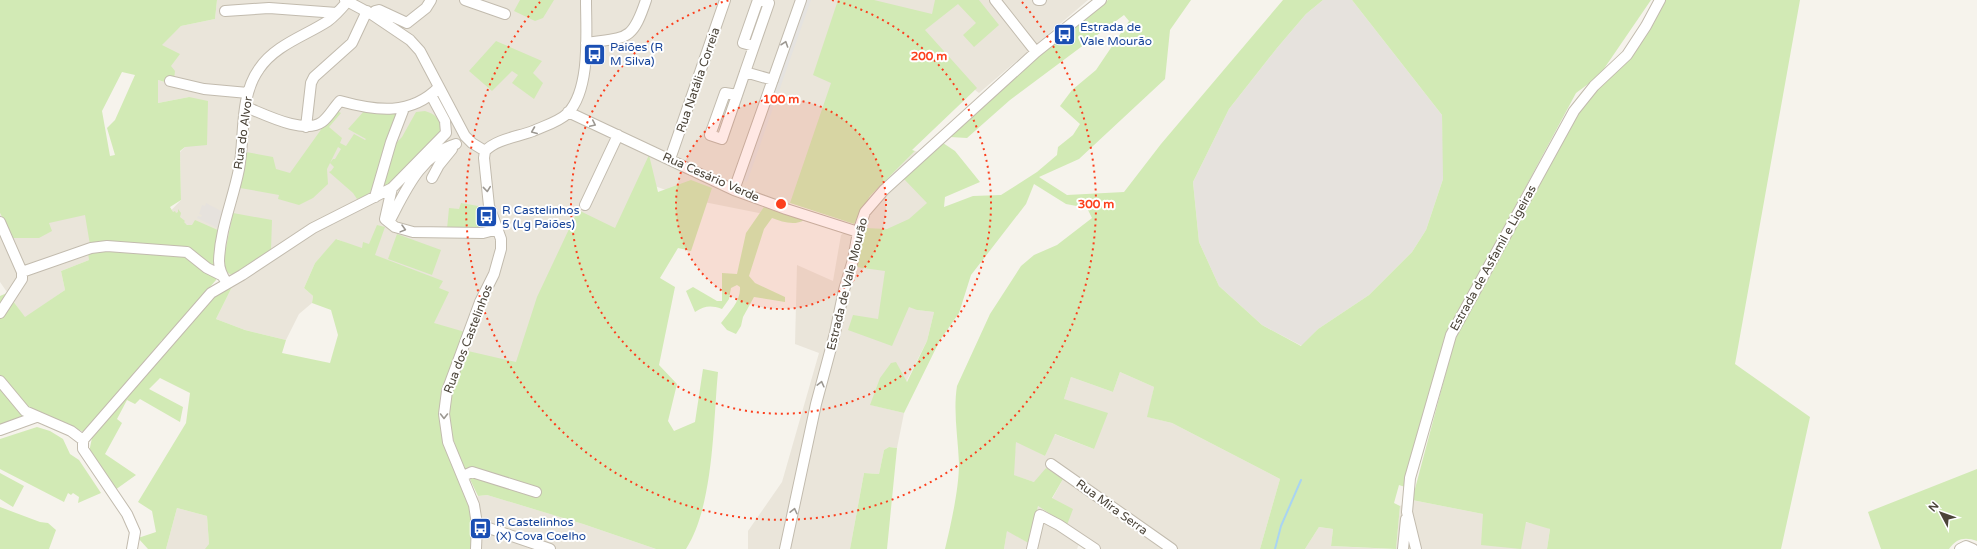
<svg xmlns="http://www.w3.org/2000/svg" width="1977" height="549" font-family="'Varela Round',sans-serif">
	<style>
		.residential { fill: #eae5da }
		.industrial { fill: #e6e2dd }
		.green { fill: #d2eab5; fill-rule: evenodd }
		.parking { fill: #e5e3e0 }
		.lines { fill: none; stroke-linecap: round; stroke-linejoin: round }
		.stream { stroke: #a9d4f2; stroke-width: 2 }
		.minor-casing { stroke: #c2bbae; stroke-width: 12 }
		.minor { stroke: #fff; stroke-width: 10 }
		.oneway { stroke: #9c9892 }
		.ring { fill: none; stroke: #fc3f1d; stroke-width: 2; stroke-dasharray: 2 4 }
		.labels { text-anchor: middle; stroke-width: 4; stroke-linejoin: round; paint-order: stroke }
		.transit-label { font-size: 12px; fill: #164399; stroke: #fff; text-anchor: start }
		.street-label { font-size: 12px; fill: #4b4439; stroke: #fff }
		.centre { fill: #fc3f1d; stroke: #fff; stroke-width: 2 }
		.ring-label { font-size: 12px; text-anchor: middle; font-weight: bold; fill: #fc3f1d; stroke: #fff; stroke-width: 4; stroke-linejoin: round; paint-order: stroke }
	</style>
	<rect width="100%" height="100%" fill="#f6f3ec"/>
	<path class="residential" d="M217,0h871l-109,93 -108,-82 -69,186 -33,18 -75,-15 -45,-16 -125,182 -93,-24 -66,-90 -28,-13 -22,24 -11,25 9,8 -1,7 -13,11 -13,26 -41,-10 -29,-11 16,-32 -16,-9 3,-47 -57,-11 19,-20 -1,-48 5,-5 4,-50 -31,6v-23l10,3 2,-17 -9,-21 20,-19 34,-7z
		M915,151l20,6 10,61 -10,21 -10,12 -29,9 21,50 17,2 -7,29 -21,41 -35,23 33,8 -7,35 -8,-1 -5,3 -5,24 -15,-1 -14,76h-102v-18l34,-49 37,-129 -24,-9 2,-79 36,16 8,-46 13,-11 16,-28z
		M87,211l8,40 -6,9 -28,11 4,19 -40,28 -25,-36v-68l8,15z
		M1120,372l34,15 -6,30 24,6 108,56 -20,70h-170l-11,-5 -2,5h-73l3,-19 23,14 8,-38 29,19 -15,-26 11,-20 -29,3 -21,-7 3,-34 29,15 9,-22 40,15 -30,-50 7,-22 42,15z
		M487,495l96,29 73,25h-184l-2,-45 8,-8z
		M1412,500l132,26 6,3 -3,20h-151l4,-43z
		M177,508l30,8 2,28 -1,5h-42z
		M1319,527l14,2 -2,17 60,3h-86z"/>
	<path class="industrial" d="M1323,0h29l90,115 2,50 -1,14 -17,51 -14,22 -43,43 -51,34 -16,17 -40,-21 -43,-39 -20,-44 -6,-60 36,-73 48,-61 29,-34z
		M206,203l15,8 2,-3 3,2 -6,19 -23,-11 1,-2 3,1 1,-2 -3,-1 3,-9 3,1z"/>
	<path class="green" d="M0,0h217l-2,19 -34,7 -19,19 18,9 -9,12 4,5 -1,9 -6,3 -10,-3v23l31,-6 19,4 -1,44 -22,2 -5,4 1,49 -11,7 3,5 2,-1 1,2 2,-1v-3l3,4 -1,4 5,4 -1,1 3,3h5l3,-5 25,11 -4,34 -2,2 -24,-16 -100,-6 -5,-30 -36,8 3,8 -13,7h-27l-12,-25zM122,72l13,3 -20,45 -8,8 8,27 -5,1 -8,-45z
		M520,0h34l-11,18 -8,3 -21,-10z
		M838,0h36l58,14 3,-14h44l20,25 -25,22 -11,-12 13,-12 -18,-19 -33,26 52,58 -65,62 3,1 -45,45 -16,28 -64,-21 41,-120 -18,-8z
		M1108,0h83l-21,30 -5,49 -86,80 -40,18 28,18 57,-3 37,-48 122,-144h40l-17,14 -29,34 -48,61 -36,73 6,60 20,44 43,39 39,21 17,-17 51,-34 43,-43 14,-22 17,-51 -1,-64 -90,-115h299l-52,76 -23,17 -126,235 -45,159 -6,-2 -5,18 6,3 -4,43 -65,-3 2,-17 -14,-2 -14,22h-45l20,-70 -108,-56 -25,-6 7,-30 -34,-15 -7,20 -42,-15 -7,22 44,14 -14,36 -39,-15 -10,22 -29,-14 -2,33 20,7 12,-14 17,11 -11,19 21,11 -6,16 -29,-19 -8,38 -23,-13 -3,18h-59c6,-25 14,-60 14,-86 -1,-25 -6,-52 -2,-77l33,-72 31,-48 13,-11 23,-10 35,-27 -5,-10 -21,-4 -32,-20 -8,20 -55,71 -12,38 -19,27 -36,73 -34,-8 10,-27 11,-15 5,-1 11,20 20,-41 7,-29 -17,-2 -8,-3 -17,39 -44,-16 5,-15 25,4 7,-48 -29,-4 8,-39 23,1 22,-10 18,-16 -23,-24 39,-36 12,8 25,31 -35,15 -1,10 29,-11 28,-1 36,-23 20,-17 1,-8 15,-12 7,-11 -20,-18 12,-16 24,-20 33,-49 -5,-6 -114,85 -43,38 -17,-1 94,-86z
		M1663,0h137l-65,364 75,53 -29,132h-234l3,-20 -24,-7 -5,27 -40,-4 2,-31 -71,-14 45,-169 110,-202z
		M496,41l46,20 -9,12 10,10 -9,16 -22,-16 6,-8 -6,-4 -20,20 -23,-20z
		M335,110l6,3 -12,14 13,11 -2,5 6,3 8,-12 11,6 1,-1 -18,-10 17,-19 34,1 -24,76 -9,9 -9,3 -4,-6 -24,-21 2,-1 3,-4 -4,-4 3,-4h2l6,-10 -3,-2 -11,22 1,15 -15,14 -14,7 -21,-6 1,-4 -39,-7 6,-36 27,5 3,12 14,4z
		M425,111c10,3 14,7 17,17l-4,7 -49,50 -8,5 14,-46 7,-7 14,-25z
		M649,155l9,37 33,-12 21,8 -21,63 -13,-3 -18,30 15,9 -16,78 18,19 -9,37 6,10 21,-9 8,-53 15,3c-5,52 -4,133 -32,177h-30l-73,-25 -96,-29 -9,1c-30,-65 -41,-76 -10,-145l48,11 21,-65 41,-87 37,18z
		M461,203l23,4 2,18 -4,5 -35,-1 2,-21 10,1z
		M764,207l40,13c-9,6 -22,2 -32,-2l-8,11 -15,47 6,7 30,14v5l-31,-5 -11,20 -2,9 -5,8 -9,-4 -6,-7c8,-11 20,-22 19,-36l-3,-2 -6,3 -2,11 -7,10c-12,-4 -17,-3 -27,3l-9,-21 7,-4 24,14h5v-28l15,1 9,-41z
		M233,213l39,7 -1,30 -35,25h-4l-7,-4 -2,-8z
		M377,225l8,2 -10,28 68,26 -4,7 10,4 -15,31 31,9 -24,63 -1,15 30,94 2,11v34h-267l4,-5 -2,-28 -30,-8 -11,41h-18l-10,-11 18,-6 -4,-21 -14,-9 48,-79 4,-30 -30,-15 -11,11 34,18 -3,15 -40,-23 -5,5 -8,-4 -10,19 5,4 -17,31 31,21 -21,15 -26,-38 3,-14 112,-133 11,-10 17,-8 -16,32 29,11 41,10 -4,13 48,10 8,-28 -7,-25 -19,-7 1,-7 -9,-8 11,-25 21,-24 26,9 1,-6 6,2z
		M397,234l44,16 -9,25 -44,-16z
		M107,249l79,6 30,23v2l-52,60h-2l-3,4v2l-72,87 -56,-22 -3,5 -28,17v-137l7,-3 18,24 40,-27 -4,-19 28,-11 -1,-8z
		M37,427l13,4 13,8 7,15 9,6 22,33 -23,10 1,-6 -6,-4 -2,2 -3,-2 -4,9 -64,-33v-30z
		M889,447l8,1 -10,101h-37l14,-76 15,1 5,-24z
		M1977,469v72c-12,-4 -20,-3 -28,8h-68l-13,-37z
		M0,473l24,13 -11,21 -13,-8z
		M0,507l40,15 8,1 8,7 -7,19h-49z"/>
	<path class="parking" d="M804,0h7l-64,182 -5,-2z"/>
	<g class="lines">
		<path class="stream" d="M1275,549l6,-23 20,-46"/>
		<defs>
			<path id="minor" d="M345,0l28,15 37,25 10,11 45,85 7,7 13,8
				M465,0l40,14
				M995,0l41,52
				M1038,0h3
				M225,11l44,-3 68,5
				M373,15l2,-4 4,-1 28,13 19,-15 5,-8
				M586,43c41,-6 46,-1 60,-43
				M754,46l-11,-3 15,-43
				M745,72l24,-69 -11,-3
				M170,81l34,8 44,4
				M737,95l-12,-2 -15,42 12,4 23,-67 28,8
				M246,107c18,7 58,28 76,15 7,-5 12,-15 18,-21 36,10 71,15 99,-14
				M568,112l166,78 52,19 72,23
				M306,127l5,-44 3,-6 38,-34 15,-32
				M485,151c12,-12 32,-14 48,-20 11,-5 26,-9 35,-18 23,-25 18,-81 18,-113
				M670,159l55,-159
				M432,178l7,-13 13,-16
				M392,188l-7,31 10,8 18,5 70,1 15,-4
				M734,190l67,-190
				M375,197l16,-55 13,-34
				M585,205l33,-70
				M0,222l22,50v7l-22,34
				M389,222c16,-30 31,-67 67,-78
				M22,272l69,-24 16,-2 80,6 20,16 14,7
				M227,283c-5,-7 -8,-13 -8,-22 1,-32 14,-61 20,-92 6,-32 0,-72 20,-100 16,-24 46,-33 69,-48 8,-6 13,-12 19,-19
				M0,381l25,30 46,20 12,9
				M0,430l36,-13
				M1051,464l121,85
				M463,476l9,-4 64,20
				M477,524l73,25
				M132,549l3,-17 -8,-18 -44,-65v-9l128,-147 31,-18 71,-47 79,-40 54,-55 -1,-12 -14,-26
				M476,549l1,-25 -3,-19 -26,-63 -4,-28 3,-23 33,-89 14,-28 7,-25v-10l-12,-33 -5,-48 1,-7
				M785,549l31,-145 19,-71 9,-43 9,-30 5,-28 7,-20 19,-22 152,-138 65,-52
				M1032,549l8,-34 19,10 36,24
				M1403,549l3,-30
				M1416,549l-9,-37 3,-34 41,-143 123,-224 20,-25 33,-31 19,-29 14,-26
				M1960,549l6,-3 7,3"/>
		</defs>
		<use href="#minor" class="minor-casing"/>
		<use href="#minor" class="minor"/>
	</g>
	<defs><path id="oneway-chevron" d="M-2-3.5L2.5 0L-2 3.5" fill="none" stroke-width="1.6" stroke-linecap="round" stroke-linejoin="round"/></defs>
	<g class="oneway">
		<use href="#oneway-chevron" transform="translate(785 44) rotate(-71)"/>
		<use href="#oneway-chevron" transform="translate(593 124) rotate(25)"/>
		<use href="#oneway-chevron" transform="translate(534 131) rotate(158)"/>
		<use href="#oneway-chevron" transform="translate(487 189) rotate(84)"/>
		<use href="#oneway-chevron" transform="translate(403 229) rotate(15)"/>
		<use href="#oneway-chevron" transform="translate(821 384) rotate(-76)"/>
		<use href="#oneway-chevron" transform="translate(444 416) rotate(90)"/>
		<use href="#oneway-chevron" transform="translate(794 511) rotate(-77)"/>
	</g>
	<circle cx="781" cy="204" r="105" fill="#fc3f1d" fill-opacity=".12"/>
	<g class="ring">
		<circle cx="781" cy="204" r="105"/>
		<path d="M832 0A210 210 0 1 1 730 0"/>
		<path d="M1022 2A315 315 0 1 1 540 2"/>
	</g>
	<defs>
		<symbol id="bus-square" viewBox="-11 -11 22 22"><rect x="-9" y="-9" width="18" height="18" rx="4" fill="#1a4fb4" stroke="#fff"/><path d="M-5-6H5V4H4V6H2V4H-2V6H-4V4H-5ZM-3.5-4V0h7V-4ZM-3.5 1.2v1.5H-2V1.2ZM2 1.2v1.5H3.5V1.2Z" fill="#fff"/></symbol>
	</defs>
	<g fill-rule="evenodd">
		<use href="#bus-square" x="1052" y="22" width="25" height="25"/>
		<use href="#bus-square" x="582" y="42" width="25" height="25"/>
		<use href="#bus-square" x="474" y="204" width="25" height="25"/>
		<use href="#bus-square" x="468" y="516" width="25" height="25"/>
	</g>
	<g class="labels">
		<g class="transit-label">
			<text x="1080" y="31">Estrada de<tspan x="1080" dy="14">Vale Mourão</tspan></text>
			<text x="610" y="51">Paiões (R<tspan x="610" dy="14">M Silva)</tspan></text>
			<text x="502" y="214">R Castelinhos<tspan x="502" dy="14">5 (Lg Paiões)</tspan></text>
			<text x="496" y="526">R Castelinhos<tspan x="496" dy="14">(X) Cova Coelho</tspan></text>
		</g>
		<g class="street-label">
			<text transform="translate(698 80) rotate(-71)" y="4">Rua Natália Correia</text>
			<text transform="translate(243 133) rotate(-82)" y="4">Rua do Alvor</text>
			<text transform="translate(711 177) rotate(24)" y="4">Rua Cesário Verde</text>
			<text transform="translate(1493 258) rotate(-61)" y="4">Estrada de Asfamil e Ligeiras</text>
			<text transform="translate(847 284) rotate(-76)" y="4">Estrada de Vale Mourão</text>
			<text transform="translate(468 339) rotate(-69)" y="4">Rua dos Castelinhos</text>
			<text transform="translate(1112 507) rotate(36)" y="4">Rua Mira Serra</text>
		</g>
	</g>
	<circle cx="781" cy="204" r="6" class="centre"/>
	<g class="ring-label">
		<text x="929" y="60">200 m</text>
		<text x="781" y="103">100 m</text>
		<text x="1096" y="208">300 m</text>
	</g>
	<g transform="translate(1941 513) rotate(311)" stroke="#ffffff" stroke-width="3" paint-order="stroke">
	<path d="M0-3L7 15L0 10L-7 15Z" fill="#4b4439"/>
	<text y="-6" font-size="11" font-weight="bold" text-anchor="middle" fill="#4b4439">N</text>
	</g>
</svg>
